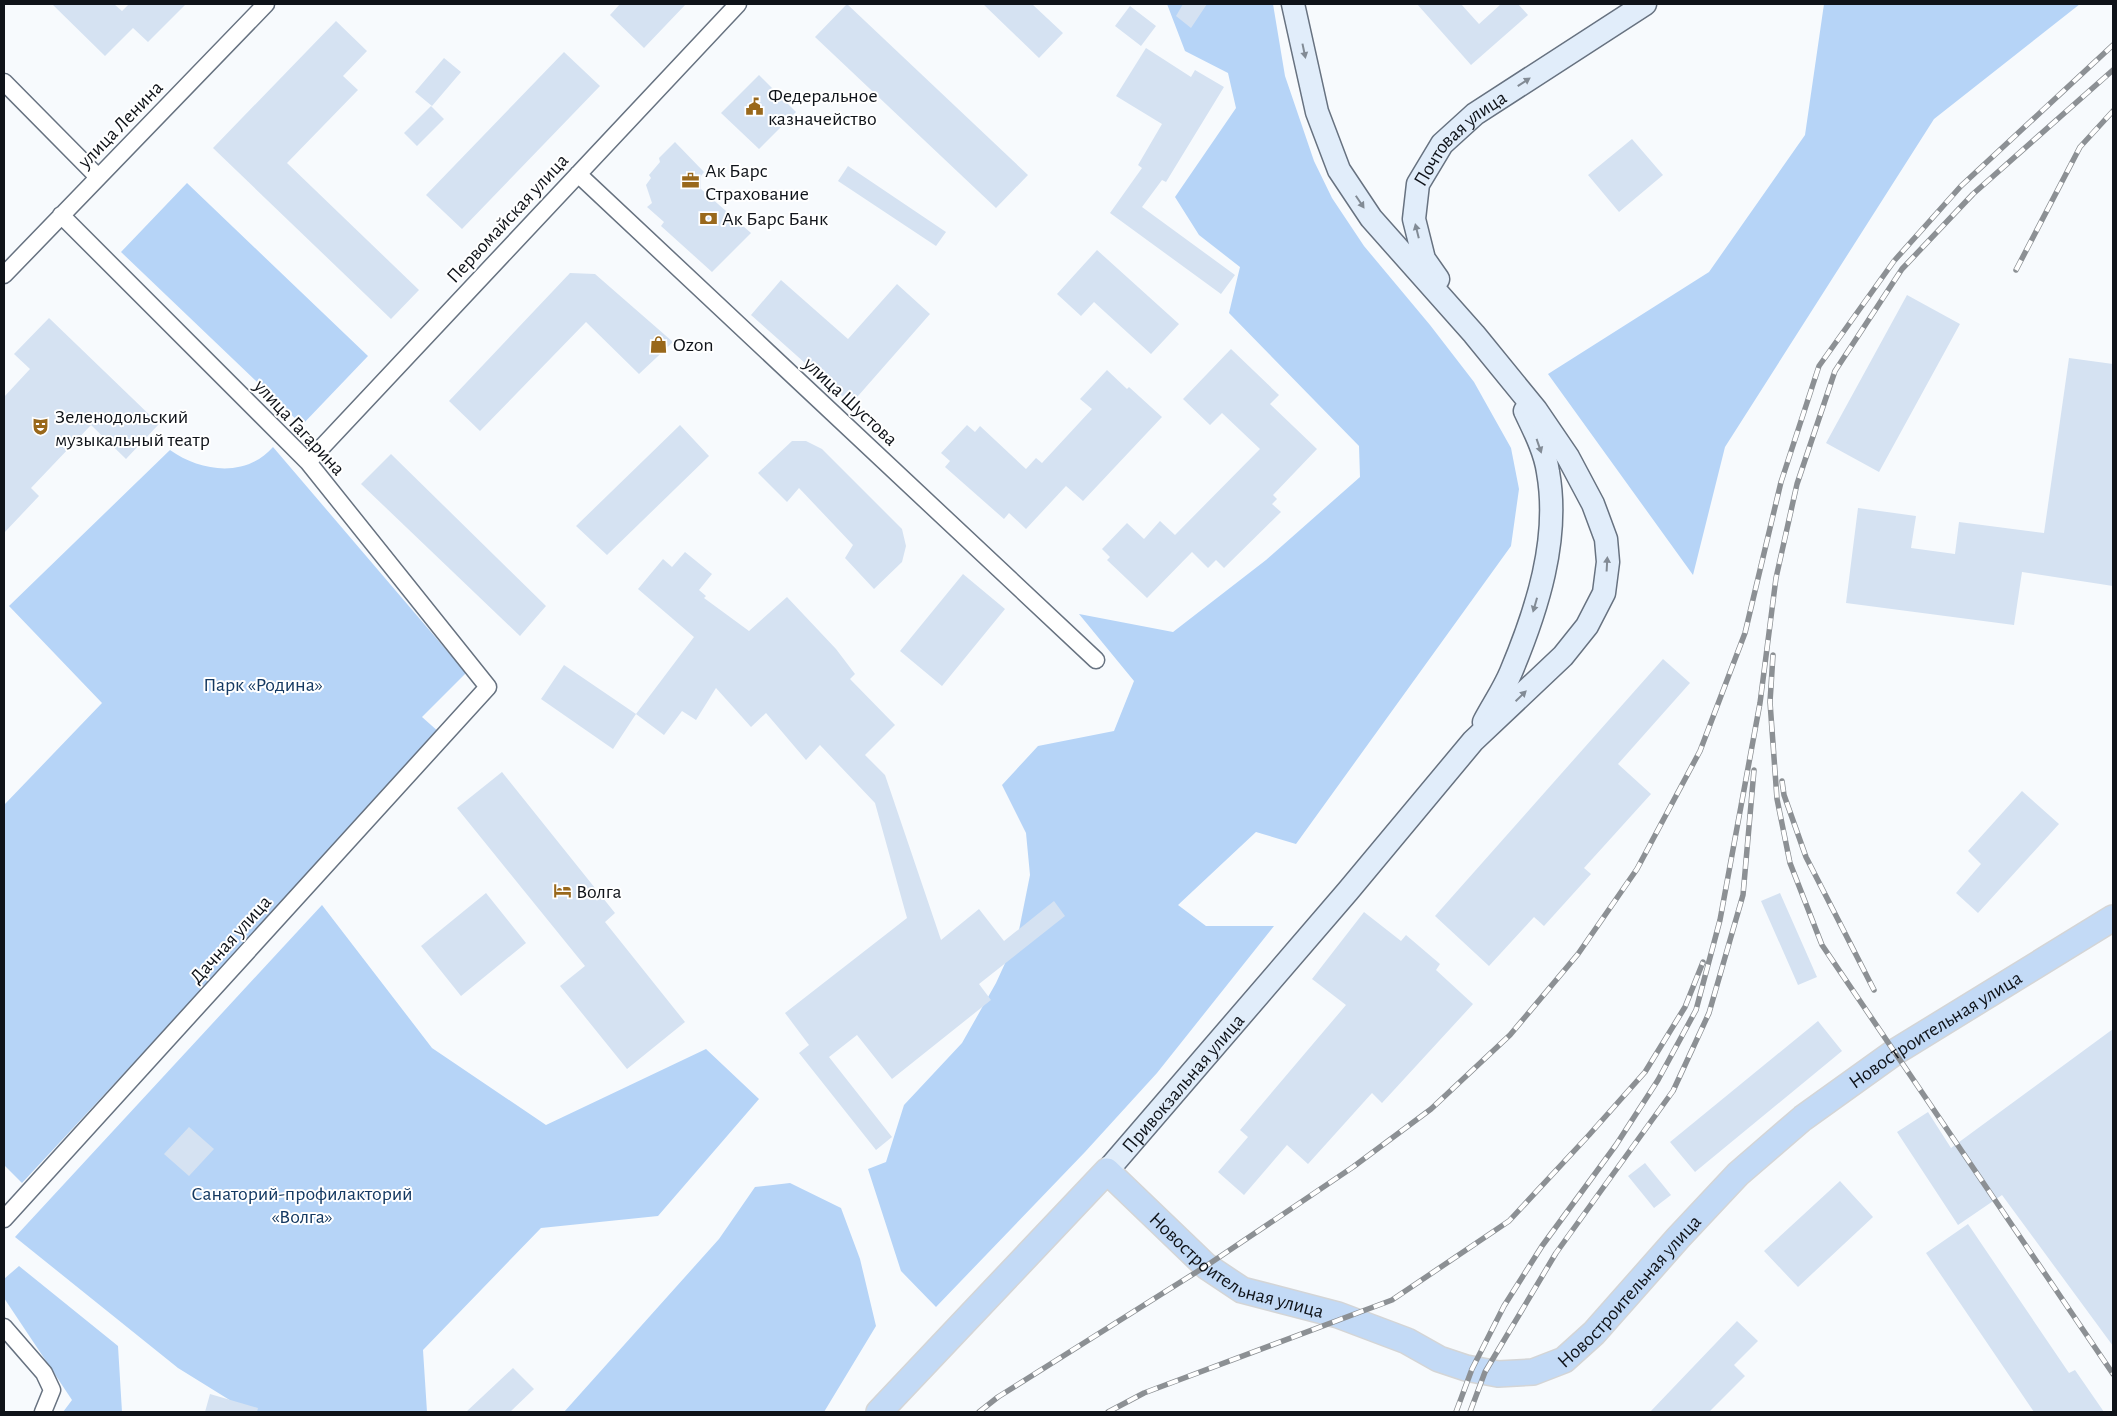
<svg xmlns="http://www.w3.org/2000/svg" width="2117" height="1416" font-family="'Alegreya Sans',sans-serif">
	<style>
		.green { fill: #b6d4f7 }
		.building { fill: #d5e2f2 }
		.lines { fill: none; stroke-linecap: round; stroke-linejoin: round }
		.street-casing { stroke: #677280; stroke-width: 19 }
		.secondary-casing { stroke: #677280; stroke-width: 25 }
		.primary-casing { stroke: #d4d5d6; stroke-width: 28 }
		.street { stroke: #fff; stroke-width: 16 }
		.secondary { stroke: #e1edfa; stroke-width: 22 }
		.primary { stroke: #c3daf6; stroke-width: 25 }
		.rail-casing { stroke: #8c9094; stroke-width: 5.5 }
		.rail { stroke: #fff; stroke-width: 4; stroke-dasharray: 11; stroke-linecap: butt }
		.oneway { fill: #828b95 }
		.labels { text-anchor: middle; stroke-width: 4; stroke-linejoin: round; paint-order: stroke }
		.poi-label { font-size: 20px; fill: #0f1319; stroke: #fff; text-anchor: start }
		.street-label { font-size: 20px; fill: #0f1319; stroke: #fff }
		.park-label { font-size: 20px; fill: #143962; stroke: #fff }
	</style>
	<rect width="100%" height="100%" fill="#f7fafd"/>
	<path class="green" d="M1167,4h106l12,72 29,85 18,37 32,48 66,79 44,57 37,66 8,41 -8,57 -215,298 -40,-12 -78,73 28,21h68l-117,147 -72,79 -149,155 -35,-36 -33,-102 18,-7 18,-57 58,-62 34,-60 22,-48 12,-60 -4,-42 -24,-48 36,-39 76,-15 20,-50 -55,-67 94,18 93,-72 94,-83 -1,-31 -130,-133 11,-46 -41,-32 -24,-38 61,-89 -8,-35 -43,-22z
		M1824,4h256l-146,115 -209,328 -32,128 -145,-201 161,-102 96,-137z
		M187,183l181,173 -66,69 -181,-173z
		M273,447l193,226 -44,44 18,16 -418,450 -18,-18v-360l98,-102 -93,-97 161,-156c31,22 76,28 103,-3z
		M322,905l110,143 114,77 160,-76 53,50 -101,117 -117,12 -118,122 4,62h-178l-71,-44 -163,-131z
		M790,1183l51,25 19,51 16,67 -52,86h-260l155,-173 36,-52z
		M19,1266l99,80 4,66h-59l9,-12 -68,-102v-19z"/>
	<path class="building" d="M52,4h62l8,7 7,-7h57l-38,38 -15,-14 -28,28z
		M620,4h66l-42,44 -34,-33z
		M847,4l181,171 -32,33 -181,-171z
		M983,4h49l31,29 -24,25z
		M1183,4h24l-16,24 -15,-12z
		M1417,4h44l18,20 22,-20h17l10,11 -57,50z
		M1130,6l26,20 -15,20 -26,-20z
		M336,21l31,30 -24,25 15,14 -71,73 132,127 -28,29 -178,-171z
		M1146,48l45,29 4,-7 29,17 -58,95 -4,-2 -20,27 93,68 -14,19 -111,-81 32,-45 -4,-3 24,-41 -46,-28z
		M564,52l36,34 -138,143 -36,-34z
		M444,58l17,14 -29,34 -17,-14z
		M759,75l37,37 -37,37 -38,-36z
		M431,106l13,13 -27,27 -13,-13z
		M1632,139l31,36 -44,37 -31,-37z
		M675,142l29,30 -3,4v13l50,44 -39,39 -51,-46 3,-4 -17,-15 5,-4 -6,-18 5,-7 -2,-3 11,-13 -1,-4z
		M848,166l98,66 -10,14 -98,-65z
		M1097,250l82,74 -28,30 -57,-52 -13,14 -24,-22z
		M570,273l25,1 78,68 -34,32 -53,-52 -106,109 -31,-30z
		M781,280l67,59 49,-55 33,30 -79,90 -100,-89z
		M1907,295l53,29 -81,148 -53,-29z
		M49,318l110,106 -33,35 -35,-34 -60,63 8,8 -35,37v-136l26,-28 -16,-15z
		M1231,349l48,46 -9,9 47,45 -44,46 4,4 -5,5 9,8 -57,56 -8,-8 -8,8 -16,-16 -45,46 -40,-38 3,-3 -8,-8 25,-26 17,16 16,-18 15,14 85,-86 -38,-36 -12,12 -27,-26z
		M2069,358l44,6v222l-91,-14 -8,53 -168,-22 12,-95 58,8 -5,32 44,6 4,-32 85,11z
		M1107,370l20,19 2,-2 33,30 -79,84 -17,-15 -40,43 -17,-16 -5,6 -59,-52 5,-6 -9,-8 26,-28 8,7 5,-6 46,43 10,-11 6,5 50,-54 -12,-10z
		M680,425l29,31 -102,99 -31,-29z
		M792,441h14l16,8 80,80 4,17 -4,16 -28,27 -29,-31 8,-13 -54,-57 -12,14 -29,-29z
		M391,454l155,152 -26,30 -159,-152z
		M685,552l27,22 -13,16 7,6 -2,2 45,33 38,-34 49,52 19,25 -5,5 45,46 -30,30 20,20 56,165 38,-31 25,32 50,-40 11,15 -86,68 12,16 -99,79 -35,-44 -28,22 63,80 -16,13 -77,-97 10,-8 -24,-32 122,-95 -32,-115 -55,-58 -14,15 -40,-47 -15,14 -35,-39 -20,32 -14,-9 -18,24 -28,-21 58,-77 -56,-48 25,-30 9,8z
		M963,574l42,35 -63,77 -42,-35z
		M1663,659l27,24 -72,81 33,30 -67,74 7,6 -47,52 -10,-9 -45,49 -54,-50z
		M564,665l72,49 -23,35 -72,-50z
		M502,772l113,141 -10,9 80,100 -58,47 -67,-83 25,-20 -128,-158z
		M2022,791l37,33 -81,89 -22,-20 25,-29 -13,-13z
		M486,893l40,50 -65,53 -40,-50z
		M1780,893l37,84 -19,8 -37,-84z
		M1364,912l37,29 5,-6 34,29 -4,6 37,34 -91,99 -10,-10 -64,71 -21,-19 -43,50 -26,-23 30,-35 -8,-7 106,-125 -34,-26z
		M1818,1021l24,30 -147,121 -25,-30z
		M2113,1029v317l-111,-151 -44,30 -61,-93 31,-20 23,36z
		M189,1127l25,22 -25,27 -25,-22z
		M1645,1163l26,32 -17,13 -26,-32z
		M1840,1181l33,36 -75,70 -34,-36z
		M1968,1224l101,149 6,-3 29,42h-70l-108,-159z
		M1737,1321l21,20 -24,24 11,11 -36,36h-59z
		M513,1368l21,21 -24,23h-44z
		M210,1394l48,14 -1,4h-52z"/>
	<g class="lines">
		<defs>
			<path id="street" d="M4,82l94,95
				M578,174l518,486
				M4,275l262,-271
				M308,462l430,-458
				M4,1219l484,-532 -180,-225 -247,-247
				M4,1327l40,46 8,17 -9,22"/>
			<g id="secondary">
				<path id="s1" d="M1438,279l-14,-20 -10,-40 4,-35 24,-40 33,-30 170,-110"/>
				<path d="M1484,722c9,-17 20,-33 27,-50 26,-62 49,-133 37,-200 -3,-21 -14,-42 -23,-61"/>
				<path id="s2" d="M1107,1171l241,-280 125,-150 90,-85 24,-30 17,-33 4,-31 -2,-23 -13,-35 -25,-47 -32,-47 -62,-76 -103,-116 -32,-48 -22,-58 -24,-108"/>
			</g>
			<g id="primary">
				<path id="s3" d="M879,1412l228,-241 99,95 36,24 96,25 69,26 32,18 27,9 32,6 35,-2 31,-12 30,-27 84,-95 60,-64 65,-56 92,-66 218,-134"/>
			</g>
		</defs>
		<use href="#street" class="street-casing"/>
		<use href="#secondary" class="secondary-casing"/>
		<use href="#primary" class="primary-casing"/>
		<use href="#street" class="street"/>
		<use href="#secondary" class="secondary"/>
		<use href="#primary" class="primary"/>
		<defs>
			<path id="rail" d="M2016,270l64,-123 33,-36
				M1773,655l-3,47 7,97 13,64 32,82 291,429
				M1782,781l2,14 22,62 68,133
				M979,1412l19,-15 208,-131 70,-47 77,-52 78,-58 79,-74 68,-81 59,-85 63,-118 45,-118 36,-151 38,-116 75,-105 67,-75 152,-141
				M1108,1412l36,-19 248,-93 117,-79 80,-86 56,-63 40,-65 18,-45
				M1456,1412l16,-43 32,-63 38,-60 74,-101 42,-65 38,-70 24,-90 40,-217 16,-125 21,-94 38,-113 67,-102 71,-75 140,-124
				M1470,1412l15,-40 71,-119 117,-162 36,-78 34,-118 11,-125"/>
		</defs>
		<use href="#rail" class="rail-casing"/>
		<use href="#rail" class="rail"/>
	</g>
	<defs><path id="oneway-solid" d="M-6-.8H1V-3.2L6.5 0L1 3.2V.8H-6Z" transform="scale(1.25)"/></defs>
	<g class="oneway">
		<use href="#oneway-solid" transform="translate(1304 51) rotate(78)"/>
		<use href="#oneway-solid" transform="translate(1524 82) rotate(-33)"/>
		<use href="#oneway-solid" transform="translate(1360 202) rotate(56)"/>
		<use href="#oneway-solid" transform="translate(1417 231) rotate(-104)"/>
		<use href="#oneway-solid" transform="translate(1539 446) rotate(71)"/>
		<use href="#oneway-solid" transform="translate(1607 564) rotate(-87)"/>
		<use href="#oneway-solid" transform="translate(1535 605) rotate(106)"/>
		<use href="#oneway-solid" transform="translate(1521 696) rotate(-44)"/>
	</g>
	<defs>
		<symbol id="civic-bare" viewBox="-9 -9 18 18"><path d="M-.6-6.5H3V-4.5H.6V-3L4-1V1h2V6H-6V1h2V-1L-.6-3ZM-1.2 2.5V6h2.4V2.5Z" fill="#99681b" stroke="#fff" stroke-width="2.5" paint-order="stroke"/></symbol>
		<symbol id="office-bare" viewBox="-9 -9 18 18"><path d="M-6-3h4V-5.5h4V-3h4V5H-6ZM-1-4.5V-3h2v-1.5ZM-6 0V1H6V0Z" fill="#99681b" stroke="#fff" stroke-width="2.5" paint-order="stroke"/></symbol>
		<symbol id="bank-bare" viewBox="-9 -9 18 18"><path d="M-6-4H6V4H-6ZM0-2.3a2.3 2.3 0 1 0 0 4.6a2.3 2.3 0 1 0 0-4.6Z" fill="#99681b" stroke="#fff" stroke-width="2.5" paint-order="stroke"/></symbol>
		<symbol id="shop-bare" viewBox="-9 -9 18 18"><path d="M-5-2.5h2.3a2.7 3.5 0 0 1 5.4 0H5L5.5 6h-11ZM-1.5-2.5h3a1.5 2.3 0 0 0-3 0Z" fill="#99681b" stroke="#fff" stroke-width="2.5" paint-order="stroke"/></symbol>
		<symbol id="theatre-bare" viewBox="-9 -9 18 18"><path d="M-5-5.5Q0-4 5-5.5V0Q5 5 0 6Q-5 5-5 0ZM-3.3-2.5H-1v1.5H-3.3ZM1-2.5H3.3v1.5H1ZM-2.8 1Q0 5.5 2.8 1Z" fill="#99681b" stroke="#fff" stroke-width="2.5" paint-order="stroke"/></symbol>
		<symbol id="hotel-bare" viewBox="-9 -9 18 18"><path d="M-6-4.5h1.5V1H6V5H4.5V3h-9V5H-6ZM-4 0a1.8 1.8 0 1 1 3.6 0ZM.5 0V-2.5h3Q6-2.5 6 0Z" fill="#99681b" stroke="#fff" stroke-width="2.5" paint-order="stroke"/></symbol>
	</defs>
	<g fill-rule="evenodd">
		<use href="#civic-bare" x="742" y="94" width="25" height="25"/>
		<use href="#office-bare" x="678" y="168" width="25" height="25"/>
		<use href="#bank-bare" x="696" y="206" width="25" height="25"/>
		<use href="#shop-bare" x="646" y="332" width="25" height="25"/>
		<use href="#theatre-bare" x="28" y="414" width="25" height="25"/>
		<use href="#hotel-bare" x="550" y="878" width="25" height="25"/>
	</g>
	<g class="labels">
		<g class="poi-label">
			<text x="768" y="102">Федеральное<tspan x="768" dy="23">казначейство</tspan></text>
			<text x="705" y="177">Ак Барс<tspan x="705" dy="23">Страхование</tspan></text>
			<text x="722" y="225">Ак Барс Банк</text>
			<text x="673" y="351">Ozon</text>
			<text x="55" y="423">Зеленодольский<tspan x="55" dy="23">музыкальный театр</tspan></text>
			<text x="576" y="898">Волга</text>
		</g>
		<g class="street-label">
			<text transform="translate(120 124) rotate(-46)" y="7">улица Ленина</text>
			<text dy="7" stroke="none"><textPath href="#s1" startOffset="164">Почтовая улица</textPath></text>
			<text transform="translate(507 218) rotate(-47)" y="7">Первомайская улица</text>
			<text transform="translate(851 401) rotate(43)" y="7">улица Шустова</text>
			<text transform="translate(300 427) rotate(47)" y="7">улица Гагарина</text>
			<text transform="translate(230 939) rotate(-48)" y="7">Дачная улица</text>
			<text dy="7" stroke="none"><textPath href="#s3" startOffset="1351">Новостроительная улица</textPath></text>
			<text dy="7" stroke="none"><textPath href="#s2" startOffset="116">Привокзальная улица</textPath></text>
			<text dy="7" stroke="none"><textPath href="#s3" startOffset="496">Новостроительная улица</textPath></text>
			<text dy="7" stroke="none"><textPath href="#s3" startOffset="946">Новостроительная улица</textPath></text>
		</g>
		<g class="park-label">
			<text x="263" y="691">Парк «Родина»</text>
			<text x="302" y="1200">Санаторий-профилакторий<tspan x="302" dy="23">«Волга»</tspan></text>
		</g>
	</g>
	<rect width="2117" height="1416" fill="none" stroke="#0f1319" stroke-width="10"/>
</svg>
